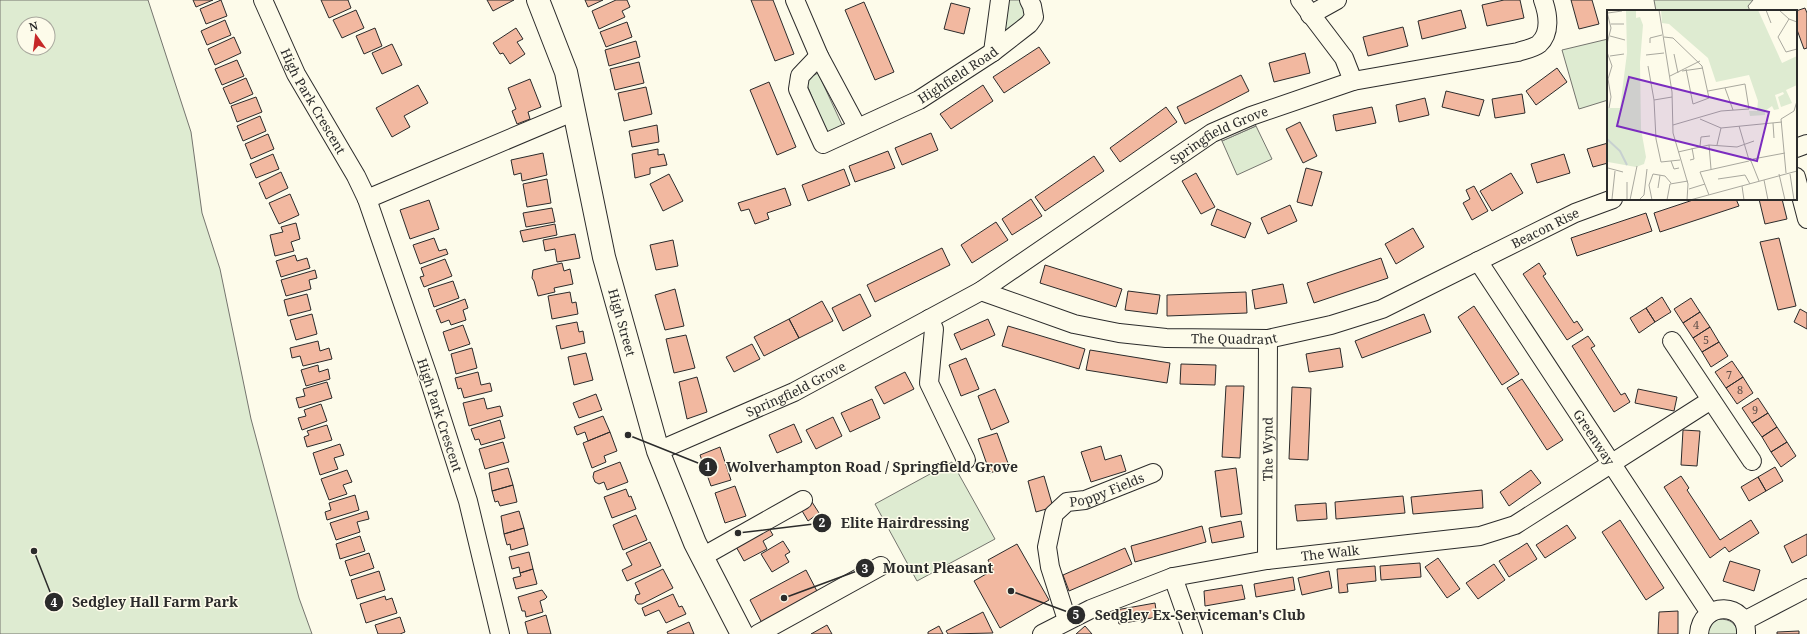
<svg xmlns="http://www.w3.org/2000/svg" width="1807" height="634" font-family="'Noto Serif',serif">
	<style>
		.green { fill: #deebd1; stroke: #74746e; fill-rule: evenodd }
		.parking { fill: #eceadb; stroke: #74746e }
		.building { fill: #f2b8a0; stroke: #2b2b2b }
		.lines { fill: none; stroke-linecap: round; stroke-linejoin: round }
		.minor-casing { stroke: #2b2b2b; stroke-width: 20 }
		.major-casing { stroke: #2b2b2b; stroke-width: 24 }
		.minor { stroke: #fdfbea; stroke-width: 18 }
		.major { stroke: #fdfbea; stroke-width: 22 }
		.labels { text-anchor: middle; stroke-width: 3; stroke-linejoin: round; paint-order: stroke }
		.number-label { font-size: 11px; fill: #5d4e48 }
		.street-label { font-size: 13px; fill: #2b2b2b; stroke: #fdfbea }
		.inset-river { fill: none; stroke: #c7d0d0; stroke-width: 2 }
		.inset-road { fill: none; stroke: #a9a89e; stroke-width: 1 }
		.view { fill: #7b2cbf; fill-opacity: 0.15; stroke: #7b2cbf; stroke-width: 2 }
		.inset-edge { fill: none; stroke: #2b2b2b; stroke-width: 2 }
		.leader { fill: none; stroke: #2b2b2b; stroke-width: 1.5 }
		.callout-dot { fill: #2b2b2b; stroke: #fdfbea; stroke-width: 1.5 }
		.mark-label { font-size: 12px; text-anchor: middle; font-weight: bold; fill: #fff }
		.callout-label { font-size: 14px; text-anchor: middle; font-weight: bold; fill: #2b2b2b; stroke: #fdfbea; stroke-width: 3; stroke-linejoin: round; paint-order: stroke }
	</style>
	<rect width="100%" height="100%" fill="#fdfbea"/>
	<path class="green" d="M0,0h148l43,132 11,81 18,56 31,150 48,179 13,36h-312zM24,24h24v24h-24z
		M1007,0h16l6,9 -4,8 -25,19z
		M1654,0h99l-5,6 2,5h-94z
		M1608,39v61l-29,9 -17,-59z
		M818,73l26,56 -16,7 -23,-56z
		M1256,126l16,33 -35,16 -15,-34z
		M952,462l43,77 -78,42 -42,-77z
		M1718,619c13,0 17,4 21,15h-32l6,-12z"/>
	<path class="parking" d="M1251,116l5,10 -34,15 -5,-10z"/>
	<path class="building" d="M193,0h20l-17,7z
		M221,0l6,16 -21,8 -6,-15z
		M321,0h27l3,8 -22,10z
		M487,0h27l-21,11z
		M585,0h18l-15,7z
		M616,0h11l3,7 -8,4 3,6 -26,12 -7,-18z
		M751,0h22l21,54 -19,7z
		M1504,0h16l4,18 -37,8 -5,-21z
		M1571,0h21l7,24 -20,5z
		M864,2l30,70 -19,8 -30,-70z
		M951,3l19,5 -6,26 -20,-5z
		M1805,8l2,5v35l-3,1 -8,-22v-16z
		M356,10l8,18 -22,10 -9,-18z
		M1461,10l5,18 -44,11 -4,-18z
		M225,20l6,15 -24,10 -6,-14z
		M627,22l5,15 -26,10 -6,-15z
		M1403,27l5,19 -40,10 -5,-19z
		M375,28l7,18 -18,8 -8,-18z
		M516,28l7,11 -6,3 8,12 -15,10 -7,-11 -3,1 -7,-11z
		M234,37l7,16 -26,12 -7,-16z
		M636,41l4,16 -31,9 -4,-16z
		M392,44l10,21 -20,9 -10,-21z
		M1039,47l11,16 -46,30 -11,-16z
		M1305,53l5,20 -36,9 -5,-19z
		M237,60l7,16 -22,9 -7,-16z
		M639,62l5,21 -29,7 -5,-21z
		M1557,68l10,14 -31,23 -10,-14z
		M1241,75l8,16 -64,33 -8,-17z
		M246,78l7,16 -23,10 -7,-16z
		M530,79l11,28 -13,5 2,7 -13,5 -5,-13 4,-2 -8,-21z
		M769,82l27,65 -19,8 -27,-65z
		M418,85l10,18 -24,13 6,11 -18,10 -16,-29z
		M983,85l10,16 -42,28 -11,-15z
		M646,87l6,27 -28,7 -6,-28z
		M1446,91l38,9 -5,16 -37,-9z
		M1522,94l3,19 -30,5 -3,-19z
		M256,97l6,15 -25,10 -6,-16z
		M1425,98l4,17 -30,7 -3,-17z
		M1166,107l11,15 -57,40 -10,-14z
		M1372,107l4,16 -40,8 -3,-16z
		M260,116l6,15 -23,10 -6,-15z
		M1300,122l17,34 -14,7 -17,-34z
		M657,125l2,17 -27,5 -3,-16z
		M931,133l7,17 -36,15 -7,-17z
		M268,134l6,15 -23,10 -6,-15z
		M1608,143v20l-15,4 -6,-18z
		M658,149v6l6,-1 3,11 -17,3v6l-15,4 -3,-24z
		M888,151l7,17 -40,14 -6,-16z
		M543,153l4,22 -25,6 -1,-8 -7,2 -3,-15z
		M273,154l6,15 -23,9 -6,-14z
		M1564,154l6,19 -33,10 -6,-19z
		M1094,156l10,15 -59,40 -10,-14z
		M1306,168l16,4 -10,34 -15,-4z
		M844,169l6,16 -42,16 -6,-16z
		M281,172l7,16 -22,11 -7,-16z
		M1196,173l19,34 -14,7 -19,-33z
		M1511,173l12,20 -31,18 -12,-20z
		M669,174l14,27 -20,10 -13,-27z
		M547,179l4,24 -24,4 -4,-23z
		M1474,186l14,25 -16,9 -9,-17 7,-4 -4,-9z
		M785,188l6,17 -24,8 2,6 -14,5 -6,-15 -8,2 -3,-8z
		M290,194l9,21 -20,9 -10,-21z
		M1031,199l11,17 -30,19 -10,-16z
		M1696,199h40l3,7 -79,26 -6,-19z
		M1759,199h23l5,20 -22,5z
		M429,200l10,29 -29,10 -10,-29z
		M1290,205l7,16 -29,13 -7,-16z
		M552,208l3,14 -29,5 -3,-14z
		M1217,209l34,14 -6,15 -34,-13z
		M1646,213l6,18 -75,25 -6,-18z
		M996,222l12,18 -36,23 -11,-18z
		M296,223l4,16 -9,3 3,9 -19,5 -5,-21 13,-3 -2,-5z
		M555,224l2,11 -34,7 -3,-11z
		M1413,228l11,19 -28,17 -11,-20z
		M575,234l5,24 -23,4 -2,-13 -10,2 -2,-11z
		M434,238l5,13 7,-2 2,5 -28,10 -7,-19z
		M1779,238l17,68 -18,4 -18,-68z
		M673,240l5,26 -22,4 -6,-25z
		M942,248l8,17 -75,37 -8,-17z
		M295,255l2,6 10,-3 3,10 -29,9 -5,-16z
		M1381,258l7,20 -74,25 -7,-20z
		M445,259l7,17 -28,11 -4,-10 4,-1 -3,-8z
		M562,263l2,8 6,-2 3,15 -19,4 1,4 -17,4 -4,-15 -2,-3 1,-8z
		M1539,263l7,11 -3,2 31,47 3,-2 6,9 -16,10 -44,-66z
		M1045,265l77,24 -6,18 -76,-24z
		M315,270l2,8 -8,2 2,9 -25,7 -5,-16z
		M453,281l6,17 -25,9 -6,-18z
		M1283,284l4,19 -32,6 -3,-19z
		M675,289l9,37 -19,4 -10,-35z
		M1128,291l32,4 -3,19 -32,-4z
		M570,292l2,11 4,-1 2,12 -26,5 -4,-23z
		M1246,292l1,21 -80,3v-21z
		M307,294l4,16 -23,6 -4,-16z
		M860,294l11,22 -28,15 -11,-23z
		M1662,297l9,15 -16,10 -9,-14z
		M1691,298l9,14 -17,11 -9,-14z
		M465,299l3,9 -5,2 3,10 -15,5 -2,-5 -8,3 -5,-13z
		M822,301l11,20 -34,17 -10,-19z
		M1474,306l45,68 -17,11 -44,-68z
		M1646,308l9,14 -16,11 -9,-15z
		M1800,309l7,4v16l-13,-7z
		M1700,312l10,15 -17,11 -10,-15z
		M312,314l5,20 -21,6 -6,-20z
		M1424,314l7,18 -69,26 -7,-17z
		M789,319l10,19 -35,18 -10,-19z
		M988,319l7,16 -34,15 -7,-16z
		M577,322l2,10 4,-1 2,12 -24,6 -5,-23z
		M463,325l7,19 -21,7 -6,-19z
		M1008,326l77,23 -6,20 -77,-23z
		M1710,327l9,15 -17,10 -9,-14z
		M686,335l9,33 -21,5 -8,-34z
		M1588,336l7,10 -4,2 30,47 4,-2 5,9 -16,10 -42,-66z
		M318,341l2,10 9,-3 3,11 -29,7 -3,-10 -8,2 -2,-10z
		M1719,342l9,14 -17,11 -9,-15z
		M752,344l8,15 -26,13 -8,-15z
		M472,348l5,20 -21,6 -5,-20z
		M1340,348l3,19 -34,5 -3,-18z
		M1090,350l80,13 -3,20 -81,-13z
		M586,353l7,27 -19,5 -6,-28z
		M966,358l13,31 -18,7 -12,-31z
		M1732,361l11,16 -17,11 -11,-16z
		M1181,364l35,1 -1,20 -35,-1z
		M318,365l1,7 9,-3 2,10 -24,7 -5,-16z
		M478,372l3,13 9,-2 2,8 -28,7 -3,-10 -3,1 -3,-11z
		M905,372l9,17 -30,15 -9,-17z
		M697,377l10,35 -20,7 -8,-37z
		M1743,377l10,16 -16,11 -11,-16z
		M1522,379l41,61 -16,10 -40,-62z
		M327,382l5,16 -33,10 -3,-10 9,-2 -2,-7z
		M1226,386h18l-4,72 -18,-1z
		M1292,387l19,1 -3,72 -19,-1z
		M995,389l14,33 -18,8 -13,-34z
		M1638,389l39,8 -3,14 -39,-8z
		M596,394l6,16 -23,8 -6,-15z
		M484,398l3,11 13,-3 3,10 -34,10 -6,-23z
		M1758,398l10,15 -16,10 -10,-15z
		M872,399l8,19 -30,14 -9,-19z
		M321,404l6,17 -25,9 -4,-12 8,-2 -2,-6z
		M1768,413l9,14 -15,10 -10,-14z
		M603,416l7,16 -22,9 -3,-9 -8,3 -3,-8z
		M833,417l9,19 -26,13 -10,-19z
		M500,420l5,18 -24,7 -2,-6 -4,1 -4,-11z
		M794,424l8,18 -25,11 -8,-18z
		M327,425l5,15 -25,7 -3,-10 5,-2 -2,-4z
		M1777,427l10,15 -16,10 -9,-15z
		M1683,430l17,1 -3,35 -16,-1z
		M610,432l7,19 -13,5 2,6 -14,6 -9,-25z
		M997,433l12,33 -19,7 -12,-34z
		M503,442l6,20 -24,7 -6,-20z
		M1787,442l9,14 -15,11 -10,-15z
		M340,444l4,11 -10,3 4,11 -18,6 -7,-22z
		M1101,446l4,14 16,-5 5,16 -35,11 -10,-30z
		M720,447l11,33 -20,6 -11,-31z
		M620,462l8,20 -21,8 -3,-8 -5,2 -4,-2 -2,-5 1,-5z
		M1775,467l8,14 -17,10 -8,-14z
		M508,468l5,17 -21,6 -3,-18z
		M1236,468l6,46 -21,3 -6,-46z
		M347,470l5,12 -9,3 4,9 -18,6 -8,-21z
		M1531,470l10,13 -32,23 -9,-14z
		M1044,476l9,31 -17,5 -8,-31z
		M1681,476l8,12 -2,2 33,50 31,-20 8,13 -30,19 -4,-5 -15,11 -46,-71z
		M1758,477l8,14 -17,10 -8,-14z
		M513,485l4,17 -17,4 -2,-5 -3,1 -3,-11z
		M735,486l11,30 -21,7 -10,-30z
		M626,489l3,8 2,-1 5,13 -24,9 -8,-21z
		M1482,490l1,18 -70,6 -2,-17z
		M355,495l4,15 -32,10 -2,-8 6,-2 -2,-7z
		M1403,496l2,17 -69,6 -1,-17z
		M812,502l7,11 -11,8 -7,-12z
		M1326,503l1,16 -30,2 -2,-16z
		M367,511l2,8 -12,3 3,10 -24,8 -6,-17z
		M519,511l5,17 -20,6 -3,-18z
		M636,515l11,25 -24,10 -10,-25z
		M1620,520l44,68 -18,12 -44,-68z
		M1241,521l3,16 -32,6 -3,-15z
		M767,525l6,10 -10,6 4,8 -23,12 -10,-18z
		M1567,525l9,13 -31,20 -9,-13z
		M1202,526l4,16 -71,20 -4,-16z
		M524,528l4,17 -17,5 -1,-6 -3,1 -3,-11z
		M1807,534v21l-15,8 -8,-17z
		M360,536l5,15 -25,8 -4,-15z
		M783,541l7,11 -5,3 4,7 -17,10 -11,-18z
		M650,542l11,24 -34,15 -5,-11 10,-5 -6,-12z
		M1527,543l10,16 -28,18 -10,-16z
		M1017,544l32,56 -49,28 -26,-47 19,-11 -5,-10z
		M1125,548l7,16 -63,27 -6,-16z
		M529,552l4,17 -13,4 -1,-6 -7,2 -3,-12z
		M369,553l5,15 -24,8 -5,-15z
		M1438,558l22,31 -13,9 -22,-31z
		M1730,561l30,9 -6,21 -31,-10z
		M1420,563l1,14 -40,3 -1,-14z
		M1494,564l11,16 -27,19 -12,-16z
		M1375,566l1,15 -29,3 1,8 -9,1 -2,-24z
		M533,569l4,15 -21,5 -3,-11 8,-2 -1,-3z
		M663,569l10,19 -31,16h-4l-3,-4 1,-5 4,-1 -5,-11z
		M806,570l13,25 -56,30 -13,-25z
		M379,571l6,19 -28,9 -6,-19z
		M1329,571l3,17 -30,7 -4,-17z
		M1293,577l2,13 -39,7 -2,-13z
		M1242,585l3,14 -40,7 -1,-15z
		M542,590l5,7 -2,2 -5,2 3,11 -17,5 -1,-6h-3l-4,-14z
		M673,594l6,13 3,-1 4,8 -20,9 -7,-13 -14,6 -3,-8z
		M385,596l1,4 6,-2 5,15 -31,10 -6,-19z
		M1155,603l2,14 -38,7 -3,-14z
		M1678,611v23h-20l1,-22z
		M983,612l10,21 -45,1 -2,-3z
		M546,615l5,19h-23l-3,-12z
		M400,617l5,15 -5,2h-22l-3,-9z
		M689,622l5,12h-26l-1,-2z
		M827,625l5,9h-21z
		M939,626l4,8h-15v-2z
		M1085,626l7,8h-16z
		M1799,631v3h-22v-2z"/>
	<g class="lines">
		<defs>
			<g id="minor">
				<path id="s1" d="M263,0l33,74 60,102 11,23"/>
				<path d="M795,0l24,56 38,71"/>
				<path d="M1300,0l44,58 9,23"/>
				<path d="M1310,15l27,-15"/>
				<path d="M993,52l7,-52"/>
				<path id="s2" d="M819,56l-19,20 -2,13 25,55 96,-44 74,-48 36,-28 5,-7 -2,-11 -3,-6"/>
				<path d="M1796,148l11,-4"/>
				<path d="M1796,177l11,42"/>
				<path id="s3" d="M1478,261l232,352"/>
				<path id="s4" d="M981,291l93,33 45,9 47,5 102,1 63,-14 51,-16 193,-96 38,-14"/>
				<path d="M929,319l5,10 -5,54 37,77"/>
				<path d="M1672,341l80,120"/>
				<path id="s5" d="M658,451l136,-59 187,-101 231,-158 39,-17 102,-35 165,-29c6,-2 16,-4 21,-8 12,-11 9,-30 4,-44"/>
				<path d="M702,557l101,-57"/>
				<path id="s6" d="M1267,560l1,-221"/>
				<path d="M1173,577l20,57"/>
				<path id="s7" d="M1067,620l-17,-53 -3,-20 7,-33 13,-12 18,-2 68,-27"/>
				<path d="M1744,621l63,-33"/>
				<path d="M500,634l-32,-133 -39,-122 -62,-180 208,-88"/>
				<path d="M758,634l123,-68"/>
				<path id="s8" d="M1042,634l49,-25 82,-32 94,-17 213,-24 35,-11 196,-125"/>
				<path d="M1699,634c2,-34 49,-32 47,0"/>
			</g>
			<g id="major">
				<path id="s9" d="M538,0l28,72 38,185 54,194 37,92 47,91"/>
			</g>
		</defs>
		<use href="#minor" class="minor-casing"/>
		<use href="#major" class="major-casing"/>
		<use href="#minor" class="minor"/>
		<use href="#major" class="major"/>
	</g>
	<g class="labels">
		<g class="number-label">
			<text x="1696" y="329">4</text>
			<text x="1706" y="344">5</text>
			<text x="1729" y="379">7</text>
			<text x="1740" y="394">8</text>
			<text x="1755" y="414">9</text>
		</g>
		<g class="street-label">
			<text dy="5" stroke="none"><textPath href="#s2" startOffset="253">Highfield Road</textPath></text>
			<text dy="5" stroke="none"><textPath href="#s1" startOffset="113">High Park Crescent</textPath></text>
			<text dy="5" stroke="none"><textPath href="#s5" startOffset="646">Springfield Grove</textPath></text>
			<text dy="5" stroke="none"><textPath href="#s4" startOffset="594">Beacon Rise</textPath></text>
			<text dy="5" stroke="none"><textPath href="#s9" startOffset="334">High Street</textPath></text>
			<text dy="5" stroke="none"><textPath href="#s4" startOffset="260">The Quadrant</textPath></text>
			<text dy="5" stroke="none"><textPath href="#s5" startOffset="151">Springfield Grove</textPath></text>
			<text transform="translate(440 415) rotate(72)" y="5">High Park Crescent</text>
			<text dy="5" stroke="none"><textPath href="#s3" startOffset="211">Greenway</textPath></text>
			<text dy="5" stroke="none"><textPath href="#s6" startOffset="111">The Wynd</textPath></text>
			<text dy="5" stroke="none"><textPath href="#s7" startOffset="169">Poppy Fields</textPath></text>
			<text dy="5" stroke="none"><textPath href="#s8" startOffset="302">The Walk</textPath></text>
		</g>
	</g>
	<g transform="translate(1607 10)">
		<rect width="190" height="190" fill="#fdfbea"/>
		<path d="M19,0h10v8l4,-1 3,8 -3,37 1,67 5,28 -2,7 -8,3 -28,-5 -1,2v-56h13l7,-55zM54,0h97l24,53 15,-7v29l-11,5 6,13 -11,4 -3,-10 6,-3 -1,-2 -8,3 4,14 -5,1 -2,-4 -7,5v4l-15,1 -1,-5h8l1,-10 -9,-26 -33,7 -8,-24 -39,-34 -7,-1z" fill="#deebd1"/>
		<path class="inset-river" d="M0,129l13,12 7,14"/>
		<path class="inset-road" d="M52,0l13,82 1,41 15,51 -1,16M159,0l5,13M172,0l10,9 8,3M0,2l4,16 -4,16M1,3l14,-2M182,9l-11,18 8,15 11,-3M4,14h13M3,26l15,4M57,27l9,1 29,28 7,32 -16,6M43,33v-5l12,-3M0,42l5,14 -4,13 3,18 -2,11M67,44l4,19M39,45l18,-2M3,46l14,-2M41,56l6,34M79,59l7,35M75,61l21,-3M63,66l30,-15M118,78l8,22M65,87l-18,3 2,39 5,23 19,-2M93,109l21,9 61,-6M166,113l1,15M66,115l48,-14 28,-2 -4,-25 -37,7M132,116l10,34 2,1 -1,-3M102,135l2,24M110,135l4,-17M93,136l1,-9 9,-1M71,142l31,-7 28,2 17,-6M146,149l32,-6M83,150l4,-1 -2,-11M64,151l3,8 5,-1M144,151l8,20M1,158l15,4M179,163l-5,-54 13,-8 3,-10M172,164l6,26M183,164l4,26M111,169l27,-4 5,9M157,170l4,20M135,176l2,14M51,178l2,-13M82,179l16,-5M102,185l-9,-23 49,-11M5,189l3,-28M20,190v-18M23,190l7,-34M32,190l5,-5 3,-26M45,190l-3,-15 4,-11 12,2 6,7M60,190l3,-16 18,-3M83,190l107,-29"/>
		<path class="view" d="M22,67l140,35 -12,49 -140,-35z"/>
		<rect width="190" height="190" class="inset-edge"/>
	</g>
	<path class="leader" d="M628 435L708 467M738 533L822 523M784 598L865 568M34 551L54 602M1011 591L1076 615"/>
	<g class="callout-dot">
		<circle cx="628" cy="435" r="4"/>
		<circle cx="738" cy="533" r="4"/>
		<circle cx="784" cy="598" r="4"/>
		<circle cx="34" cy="551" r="4"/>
		<circle cx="1011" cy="591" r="4"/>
		<circle cx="708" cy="467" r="10"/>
		<circle cx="822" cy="523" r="10"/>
		<circle cx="865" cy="568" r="10"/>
		<circle cx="54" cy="602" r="10"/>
		<circle cx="1076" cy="615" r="10"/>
	</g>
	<g class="mark-label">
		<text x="708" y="471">1</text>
		<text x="822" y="527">2</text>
		<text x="865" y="573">3</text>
		<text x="54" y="607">4</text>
		<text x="1076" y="619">5</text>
	</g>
	<g class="callout-label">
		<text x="872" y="472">Wolverhampton Road / Springfield Grove</text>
		<text x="905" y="528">Elite Hairdressing</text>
		<text x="938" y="573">Mount Pleasant</text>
		<text x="155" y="607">Sedgley Hall Farm Park</text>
		<text x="1200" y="620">Sedgley Ex-Serviceman's Club</text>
	</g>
	<g transform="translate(36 36) rotate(346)"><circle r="19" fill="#fdfbea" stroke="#a9a89e"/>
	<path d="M0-3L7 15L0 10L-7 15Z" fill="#c62828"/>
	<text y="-6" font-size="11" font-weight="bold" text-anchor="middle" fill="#2b2b2b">N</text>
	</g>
</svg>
